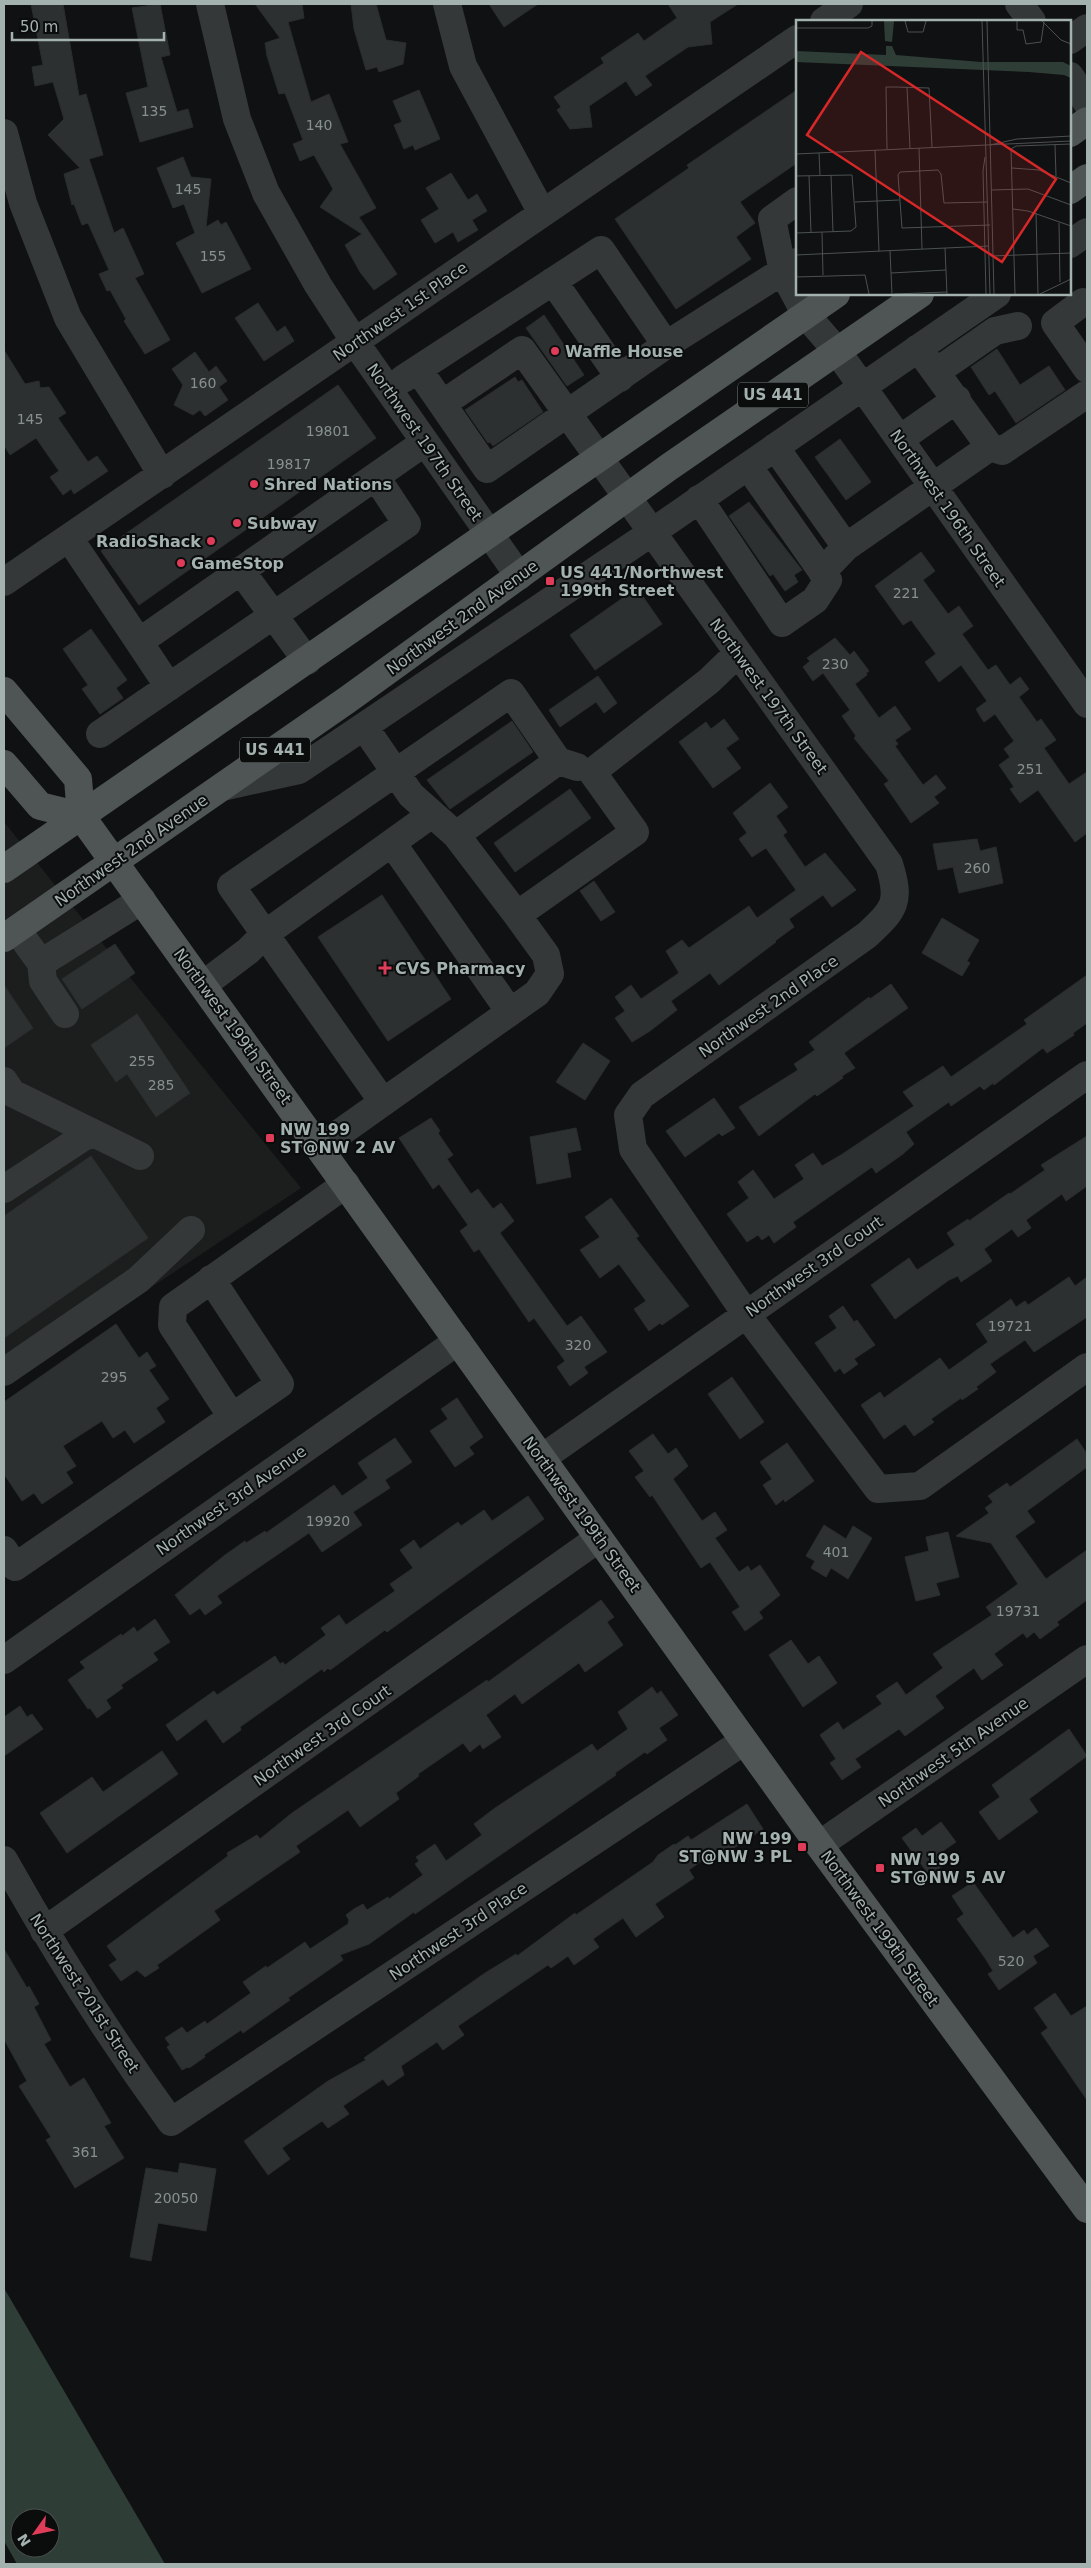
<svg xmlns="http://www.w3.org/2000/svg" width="1091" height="2568" font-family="'DejaVu Sans',sans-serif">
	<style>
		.built { fill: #1c1e1e }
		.water { fill: #2f3d37; fill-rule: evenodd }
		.building { fill: #2d3030; stroke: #2a2d2d }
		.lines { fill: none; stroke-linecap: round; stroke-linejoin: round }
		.minor { stroke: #343838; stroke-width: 28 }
		.major { stroke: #4e5554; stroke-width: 28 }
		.poi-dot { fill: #de3c58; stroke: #0b0c0c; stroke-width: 2 }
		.labels { text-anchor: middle; stroke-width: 4; stroke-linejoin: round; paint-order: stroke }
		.number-label { font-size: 14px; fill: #86918f }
		.shield { fill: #0b0c0c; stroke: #75807e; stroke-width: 1 }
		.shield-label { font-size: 15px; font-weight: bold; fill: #a3b1af }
		.street-label { font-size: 16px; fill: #a3b1af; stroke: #0b0c0c }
		.poi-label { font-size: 16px; font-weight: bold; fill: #a3b1af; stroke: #0b0c0c; text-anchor: start }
		.inset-road { fill: none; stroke: #4b5151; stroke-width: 1 }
		.view { fill: #d62828; fill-opacity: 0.15; stroke: #d62828; stroke-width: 2.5 }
		.inset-edge { fill: none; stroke: #a3b1af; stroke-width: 2.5 }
	</style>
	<rect width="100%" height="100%" fill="#101112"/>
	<path class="built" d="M4,822l297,366 -297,197z"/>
	<path class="water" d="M4,2288l161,276h-148l-13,-23zM20,2518h30v30h-30z"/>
	<path class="building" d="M31,4h32l16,92 7,-2 17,61 -14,4 25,74 9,-5 21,46 -9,4 35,62 -25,14 -21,-33 2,-2 -16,-29 -3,1 -8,-17 10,-4 -21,-47 -6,2 -8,-21 -2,1 -8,-31 16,-6 -32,-33 16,-16 -11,-37 -18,4 -3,-19 11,-2z
		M160,4l10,51 -9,2 16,55 11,-3 5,18 -53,15 -14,-49 22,-6 -16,-79z
		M255,4h47l2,14 -16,4 23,80 18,-8 19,48 -8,2 36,64 -17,9 38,57 -23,16 -14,-18 -15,-27 17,-11 -42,-27 13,-18 -19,-34 -14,6 -7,-17 10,-4 -18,-47 -6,1 -12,-38 -2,-13 15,-5z
		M351,4h25l10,36 20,3 -3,21 -24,8 -2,-5 -11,3 -12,-41z
		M489,4h49l-34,23z
		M668,4h70l-28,18 2,22 -24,3 -43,29 7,9 -16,11 -10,-15 -37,25 3,21 -22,2 -13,-19 4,-3 -7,-10 50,-34 -3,-5 37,-25 6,8 33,-23z
		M419,90l21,49 -25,11 -2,-5 -9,4 -10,-24 8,-3 -9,-21z
		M797,90v73l-57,39 15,21 -19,14 15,22 -75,50 -61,-90 74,-51 -2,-3z
		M183,157l8,20 20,2 -5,48 12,-7 3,5 5,-3 25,47 -49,24 -26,-50 19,-10 -11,-29 -11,4 -16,-40z
		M451,173l17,27 9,-6 10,17 -15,9 6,10 -20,12 -5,-10 -18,11 -14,-23 18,-11 -13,-21z
		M258,303l19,29 8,-6 9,15 -30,20 -29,-43z
		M544,315l40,60 -17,11 -41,-58z
		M997,349l23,36 29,-19 16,24 -49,33 -21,-32 -6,4 -18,-28z
		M4,350l21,34 14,-3 1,7 9,-1 17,26 -8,5 30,44 9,-6 11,15 -34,23 -3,-5 -8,6 -13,-18 9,-6 -23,-33 -26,17 -6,-10z
		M195,352l14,20 7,-6 11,15 -8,6 9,13 -23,16 -5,-6 -7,5 -19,-10 9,-20 -11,-16z
		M515,377l3,5 4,-2 21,32 -50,34 -3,-4 -2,1 -23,-33z
		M338,385l38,53 -237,167 -38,-54z
		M840,439l31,43 -25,18 -31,-43z
		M749,502l53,68 -8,5 4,7 -13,9 -12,-17 -3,2 -41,-60z
		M921,552l14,19 -12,9 25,34 11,-8 14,20 -11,8 26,36 8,-5 14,20 10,-8 9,12 -10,8 18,25 4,-3 15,21 -12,8 25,36 18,-12v61l-12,9 -37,-52 -18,13 -10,-14 4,-2 -15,-22 11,-8 -6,-8 10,-8 -19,-27 -11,8 -4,-6 -4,-7 11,-8 -26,-36 -22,17 -14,-20 11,-8 -25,-34 -8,5 -28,-39z
		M637,588l25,36 -67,46 -25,-35z
		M91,629l36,51 -11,8 7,10 -23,16 -18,-25 6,-4 -25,-36z
		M835,638l15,17 4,-4 15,20 -3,2 1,2 -12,9 24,34 16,-12 16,23 -16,11 3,4 -3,2 28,39 13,-10 10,13 -12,9 5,6 -28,20 -27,-39 5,-3 -35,-43 2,-2 -14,-20 8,-6 -27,-37 -10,8 -10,-14 7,-6 -3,-3z
		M598,676l19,27 -13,10 -8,-11 -36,25 -11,-17z
		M724,719l15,20 -13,9 15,20 -28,20 -34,-46 27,-20 5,7z
		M512,721l21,31 -83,57 -23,-29z
		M770,783l18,24 -12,9 11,16 -4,3 22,32 20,-14 31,37 -24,17 -9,-12 -34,24 5,8 -19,14 1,1 -57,43 -9,-12 -39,28 6,9 -27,21 -18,11 -17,-24 10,-7 -10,-14 16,-12 10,14 38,-26 -13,-22 16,-11 7,8 60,-42 8,12 39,-28 -30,-42 -14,9 -13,-18 8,-6 -14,-20z
		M570,789l21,29 -76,54 -21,-29z
		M977,839l3,12 16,-4 7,36 -44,10 -6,-26 -15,3 -5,-26z
		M594,881l21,31 -14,9 -21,-30z
		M382,895l69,104 -63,42 -70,-104z
		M942,918l37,22 -12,21 3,2 -8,13 -40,-23z
		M115,944l20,29 -53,36 -20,-30z
		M1087,975v48l-14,10 1,2 -27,18 -4,-5 -49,37 -1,-2 -9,7 -4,-4 -29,20 -2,-4 -43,30 8,12 -11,10 -27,19 -4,-6 -79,55 3,5 -22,16 -5,-8 -7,5 -4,-5 -11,7 -20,-28 22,-16 -11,-16 15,-12 21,29 30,-20 -9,-14 18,-12 9,13 19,-11 73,-49 -11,-14 40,-26 8,11 76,-53 -3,-4z
		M891,984l17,24 -64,45 11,15 -13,8 1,2 -26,18 -2,-2 -56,42 -20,-29 59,-37 -4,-6 21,-14 -6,-8 60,-45 1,2z
		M4,985l29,43 -29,20z
		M137,1014l53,79 -34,24 -29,-43 -11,8 -25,-37z
		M583,1043l27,18 -25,39 -29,-18z
		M714,1098l21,30 -13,8 -3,-3 -34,24 -19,-26z
		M431,1118l9,13 -2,2 15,22 -6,4 24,35 7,-5 15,20 8,-6 13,18 -14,12 67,93 14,-10 26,36 -23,15 4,6 -18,13 -13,-19 8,-6 -31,-43 -5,4 -50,-73 -5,3 -14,-21 8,-6 -29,-41 -6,5 -34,-51z
		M576,1128l5,22 -14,3 4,24 -34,7 -7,-47z
		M1087,1136v50l-21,15 -4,-7 -36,26 5,8 -13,9 -6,-8 -28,20 8,12 -31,21 -3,-6 -9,4 -54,39 -24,-34 38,-27 8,12 38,-25 -8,-12 21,-14 1,2 40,-28 1,1 35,-24 -4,-5z
		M91,1156l57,82 -144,100v-122z
		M611,1198l28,38 -3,2 53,68 -27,19 -2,-2 -11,8 -15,-22 12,-8 -27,-37 -19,14 -20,-28 20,-13 -15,-20z
		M1069,1277l6,9 12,-9v40l-53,35 -9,-12 -35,24 6,8 -20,15 2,2 -16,11 -1,-2 -30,21 3,3 -20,14 -9,-12 -21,15 -23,-34 19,-13 4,6 56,-40 9,12 39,-28 -12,-18 35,-25 5,8 9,-6 3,4z
		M843,1306l11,16 3,-2 18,25 -21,14 4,5 -14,10 -4,-6 -5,4 -20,-29 22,-15 -8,-12z
		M116,1324l23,34 8,-6 9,14 -7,4 20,29 -13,9 9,14 -31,21 -9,-13 -12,8 -11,-17 -39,25 13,20 -10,6 7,11 -31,21 -8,-11 -12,8 -18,-27v-72z
		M732,1377l32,45 -24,17 -32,-45z
		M457,1398l26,39 -14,10 5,7 -19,13 -25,-36 18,-12 -7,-10z
		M653,1434l15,20 8,-6 12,18 -15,13 29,42 13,-9 12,18 -12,8 24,34 9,-6 3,5 9,-6 20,30 -21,17 4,6 -18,13 -13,-19 8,-5 -30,-45 -9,6 -49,-73 -2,2 -15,-20 9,-6 -15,-20z
		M395,1438l17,24 -27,18 5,8 -37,24 9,13 -40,27 -13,-19 -92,63 5,7 -17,12 -5,-7 -10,7 -15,-20 50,-40 20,-14 1,2 19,-12 1,2 68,-48 8,11 26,-18 -10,-15z
		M1077,1439l10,15v13l-60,44 8,11 -20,14 31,43 41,-29v50l-30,22 2,3 -19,14 -6,-7 -7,6 -4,-5 -29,21 9,11 -21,15 -8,-12 -39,28 9,12 -39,28 -6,-7 -44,30 6,8 -19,13 -12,-17 6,-4 -16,-24 18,-13 5,8 39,-26 -6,-8 21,-14 9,13 37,-27 -10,-14 59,-39 -6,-8 32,-23 -27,-41 -35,-7 33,-23 -4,-5 8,-6 -5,-6 19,-13 3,4z
		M787,1443l27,38 -29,21 -1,-3 -8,6 -13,-20 9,-6 -12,-17z
		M528,1496l16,23 -157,113 -2,-2 -55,40 -2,-2 -4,4 -2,-3 -82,58 1,3 -18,13 -17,-24 -29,22 -11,-16 48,-34 3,4 58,-39 5,8 3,-2 2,3 41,-30 -5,-7 18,-13 7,10 49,-34 -5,-7 23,-16 -13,-18 14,-10 6,9 38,-27 3,4 23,-16 8,11z
		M824,1525l22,14 7,-13 19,12 -24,41 -17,-11 -5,9 -15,-9 4,-7 -9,-5z
		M948,1532l11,45 -23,6 4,12 -24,6 -11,-44 24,-6 -3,-14z
		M601,1600l13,17 -7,5 16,23 -38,27 -6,-9 -57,41 -7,-10 -29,21 15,22 -18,12 -3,-5 -10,8 -7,-9 -45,31 1,2 -23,17 3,6 -39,28 -12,-17 -52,36 4,6 -86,59 6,9 -63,45 2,3 -14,9 -8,-7 -16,11 -12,-16 8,-5 -10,-14 121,-90 -1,-3 30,-18 3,4 32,-26 195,-133 1,2z
		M155,1619l15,23 -17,11 5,7 -37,25 2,3 -17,12 5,8 -14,10 -7,-10 -2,1 -20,-29 17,-12 -5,-6 41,-28 1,2 12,-9 3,5z
		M791,1640l17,24 11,-8 18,27 -34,24 -34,-52z
		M652,1687l5,7 4,-3 17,24 -19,13 8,12 -20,14 -2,-2 -30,21 1,2 -201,139 -1,-2 -45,32 -29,11 3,5 -55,38 2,2 -47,33 -2,-3 -37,25 1,2 -16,11 -1,-1 -6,3 -15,-23 3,-2 -5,-7 17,-11 5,6 18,-12 2,3 44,-31 -8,-11 23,-16 1,2 38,-26 5,7 38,-25 1,-4 -3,-5 8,-6 9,-5 4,6 21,-13 1,2 34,-24 -8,-11 4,-3 -3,-4 19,-13 11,17 36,-26 -8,-11 21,-16 97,-64 5,7 31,-22 -10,-17z
		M20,1706l7,11 5,-3 11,15 -39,27v-39z
		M1069,1729l18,27 -58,43 9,13 -39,28 -20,-28 21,-15 -8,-12z
		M162,1751l16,23 -111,79 -27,-40 52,-36 11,15z
		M747,1804l16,25 -40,26 -4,-7 -30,22 5,8 -39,26 9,13 -28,20 -13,-19 -30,21 6,8 -25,18 -6,-9 -17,12 -3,-3 -90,61 6,9 -21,15 -6,-8 -36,24 3,9 -16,11 -5,-7 -40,27 6,8 -21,14 -6,-7 -40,27 8,11 -22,16 -24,-34 84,-60 38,-21 -2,-2 121,-85 31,-19 1,2 58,-43 1,2 77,-53 5,-7 16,-11 1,1 13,-9 3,4z
		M941,1822l15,20 -16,11 7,10 -18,12 -27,-37 14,-10 6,8z
		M973,1882l40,56 11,-8 3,5 9,-7 13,18 -16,10 4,7 -38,27 -11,-16 5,-3 -8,-13 -28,-39 7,-5 -12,-18z
		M4,1949l23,39 2,-2 10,18 -5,3 17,33 -7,4 26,43 14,-9 27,45 -7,3 20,32 -49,30 -29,-48 5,-3 -32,-51 8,-5 -23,-42z
		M1055,1993l16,23 16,-10v94l-46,-67 7,-5 -14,-20z
		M180,2163l36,6 -10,62 -48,-8 -7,38 -21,-4 16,-89 32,5z"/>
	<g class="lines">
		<path class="minor" d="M210,4l27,115 29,74 52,92 37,57 164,234
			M447,4l16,62 79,147
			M1019,4l13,17
			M824,21l25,-17
			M1070,40l17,-12
			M1070,76l17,27
			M4,133l19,70 45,115 94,157
			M797,201l-25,18 11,53 23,43 31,36 250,353
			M1070,244l17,-12
			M553,281l67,97
			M1083,302l-28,21 32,46
			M918,348l72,99 12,4 85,-57
			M418,369l69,100 179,-124 131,-83
			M936,372l59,-41 23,-5
			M403,379l198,-129 65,95
			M442,404l80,-54 367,514c12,38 6,45 -22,71l-225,160 -14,20 5,34 113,165 132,175 42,-3 167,-119
			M900,439l57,-40
			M775,447l71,100
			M699,499l83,124 33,-23 13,-20 -80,-114
			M69,538l70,104 286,-200
			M241,571l66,90
			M822,572l24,-25 144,-100
			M4,582l793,-543
			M139,642l30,45
			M365,728l46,67 45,40 61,80
			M100,734l307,-210 -31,-47
			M222,787l77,-17 352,-237 346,-239
			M456,835l102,-74 19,6
			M392,843l118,169
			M17,930l24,33 2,18 22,33
			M41,963l101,-63
			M203,985l45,-34 17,-17 167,-120
			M4,1081l8,12 128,63
			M383,1102l-152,-216 280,-193 47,68
			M320,1147l217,-154 13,-19 -4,-19 -29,-40 118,-83 -43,-60 117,-91 29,-28
			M4,1189l87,-57
			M4,1372l134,-92 53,-50
			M232,1417l-60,-92 1,-18 173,-123
			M542,1458l545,-383
			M4,1550l11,17 265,-183 -69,-105
			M4,1660l454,-319
			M819,1845l268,-186
			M4,1860c51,91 106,178 167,262l573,-381
			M44,1931l555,-393"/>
		<path class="major" d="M1070,133l17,-12
			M1070,190l17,-12
			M4,691l74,88 3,37 738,1029 268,364
			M4,764l36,42 41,10
			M4,869l832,-575
			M4,938l343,-238 322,-233 251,-173"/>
	</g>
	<g class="poi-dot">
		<circle cx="555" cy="351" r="5"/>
		<circle cx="254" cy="484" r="5"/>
		<circle cx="237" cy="523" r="5"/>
		<circle cx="211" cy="541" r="5"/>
		<circle cx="181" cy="563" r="5"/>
		<rect x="545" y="576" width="10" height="10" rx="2.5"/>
		<path d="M382.5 960.5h5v5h5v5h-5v5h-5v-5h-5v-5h5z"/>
		<rect x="265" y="1133" width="10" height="10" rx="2.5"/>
		<rect x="797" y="1842" width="10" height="10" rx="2.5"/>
		<rect x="875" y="1863" width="10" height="10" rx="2.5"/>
	</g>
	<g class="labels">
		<g class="number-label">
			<text x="154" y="116">135</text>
			<text x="319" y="130">140</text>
			<text x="188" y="194">145</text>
			<text x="213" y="261">155</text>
			<text x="203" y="388">160</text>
			<text x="30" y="424">145</text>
			<text x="328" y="436">19801</text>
			<text x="289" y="469">19817</text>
			<text x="906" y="598">221</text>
			<text x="835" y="669">230</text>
			<text x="1030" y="774">251</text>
			<text x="977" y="873">260</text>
			<text x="142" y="1066">255</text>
			<text x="161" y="1090">285</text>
			<text x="1010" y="1331">19721</text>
			<text x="578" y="1350">320</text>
			<text x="114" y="1382">295</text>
			<text x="328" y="1526">19920</text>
			<text x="836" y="1557">401</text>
			<text x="1018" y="1616">19731</text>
			<text x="1011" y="1966">520</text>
			<text x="85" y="2157">361</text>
			<text x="176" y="2203">20050</text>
		</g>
		<g class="shield">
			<rect x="738" y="382.5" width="70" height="25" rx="4"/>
			<rect x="240" y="737.5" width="70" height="25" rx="4"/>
		</g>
		<g class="shield-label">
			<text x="773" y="400">US 441</text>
			<text x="275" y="755">US 441</text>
		</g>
		<g class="street-label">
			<text transform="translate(400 311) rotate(-35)" y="6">Northwest 1st Place</text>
			<text transform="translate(425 442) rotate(55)" y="6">Northwest 197th Street</text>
			<text transform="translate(948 508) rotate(55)" y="6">Northwest 196th Street</text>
			<text transform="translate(462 617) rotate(-36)" y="6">Northwest 2nd Avenue</text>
			<text transform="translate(769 696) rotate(54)" y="6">Northwest 197th Street</text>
			<text transform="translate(131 850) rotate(-35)" y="6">Northwest 2nd Avenue</text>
			<text transform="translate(768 1006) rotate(-35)" y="6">Northwest 2nd Place</text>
			<text transform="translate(233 1026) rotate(54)" y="6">Northwest 199th Street</text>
			<text transform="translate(814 1266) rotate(-35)" y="6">Northwest 3rd Court</text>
			<text transform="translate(231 1500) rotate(-35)" y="6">Northwest 3rd Avenue</text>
			<text transform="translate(582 1514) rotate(54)" y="6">Northwest 199th Street</text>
			<text transform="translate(322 1735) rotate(-35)" y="6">Northwest 3rd Court</text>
			<text transform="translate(953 1752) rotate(-35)" y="6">Northwest 5th Avenue</text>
			<text transform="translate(880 1928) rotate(54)" y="6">Northwest 199th Street</text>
			<text transform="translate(458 1931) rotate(-34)" y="6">Northwest 3rd Place</text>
			<text transform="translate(85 1993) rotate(57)" y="6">Northwest 201st Street</text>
		</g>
		<g class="poi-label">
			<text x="565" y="357">Waffle House</text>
			<text x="264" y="490">Shred Nations</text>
			<text x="247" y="529">Subway</text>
			<text x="201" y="547" text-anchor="end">RadioShack</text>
			<text x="191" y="569">GameStop</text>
			<text x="560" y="578">US 441/Northwest<tspan x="560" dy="18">199th Street</tspan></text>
			<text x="395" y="974">CVS Pharmacy</text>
			<text x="280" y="1135">NW 199<tspan x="280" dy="18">ST@NW 2 AV</tspan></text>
			<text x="792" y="1844" text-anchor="end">NW 199<tspan x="792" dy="18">ST@NW 3 PL</tspan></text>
			<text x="890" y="1865">NW 199<tspan x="890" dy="18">ST@NW 5 AV</tspan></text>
		</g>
	</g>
	<g transform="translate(796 20)">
		<rect width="275" height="275" fill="#101112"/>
		<path d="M88,1h10l-2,21 -7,-1zM90,26h6l4,9 85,7h82l8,4v12l-7,-3 -35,-3 -233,-10v-11l90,4z" fill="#2f3d37"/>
		<path class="inset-road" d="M109,1l3,11h15l3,-11M186,1l8,273M191,1l7,273M221,1v9h6l3,14 15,-2 3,-20M246,1l19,19 10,4M0,8h72l4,-2v-5M111,67l3,61M194,125l27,-6 54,-3M259,125l1,31M123,128l3,101M91,129l-1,-62h9l34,1 3,59M79,130l4,101M23,133l1,22M0,134l275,-13M189,137l-2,14 3,123M216,148l27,2 32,13M35,155l2,57M0,156l56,-1 4,52 -5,4 -55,2M13,156l2,57M195,170l37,-1 43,16M59,182l44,-2M192,182l-44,1 -3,-29 -3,-4 -38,2 -2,3 4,53 88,-3M217,189l15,2 43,15M240,193l2,81M263,203l1,59M26,212l1,43M149,228l2,46M94,231l2,43M0,235l193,-9M195,236l80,-3M95,253l55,-3M0,257l69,-2 4,19M98,274l53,-2M219,274l-4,-145 5,-3 55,-2M244,274l31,-15"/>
		<path class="view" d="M65,32l195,127 -54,83 -195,-127z"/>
		<rect width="275" height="275" class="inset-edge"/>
	</g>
	<rect width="1091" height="2568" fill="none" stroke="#a3b1af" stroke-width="10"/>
	<g transform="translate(35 2533) rotate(237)"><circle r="24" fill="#0b0c0c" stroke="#484e4d"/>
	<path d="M0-4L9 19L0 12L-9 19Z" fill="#de3c58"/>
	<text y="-8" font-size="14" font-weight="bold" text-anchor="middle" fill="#a3b1af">N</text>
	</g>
	<path d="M12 32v8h152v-8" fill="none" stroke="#a3b1af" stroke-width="2.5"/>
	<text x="20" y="32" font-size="15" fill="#a3b1af" stroke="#0b0c0c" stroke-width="4" paint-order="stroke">50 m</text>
</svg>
